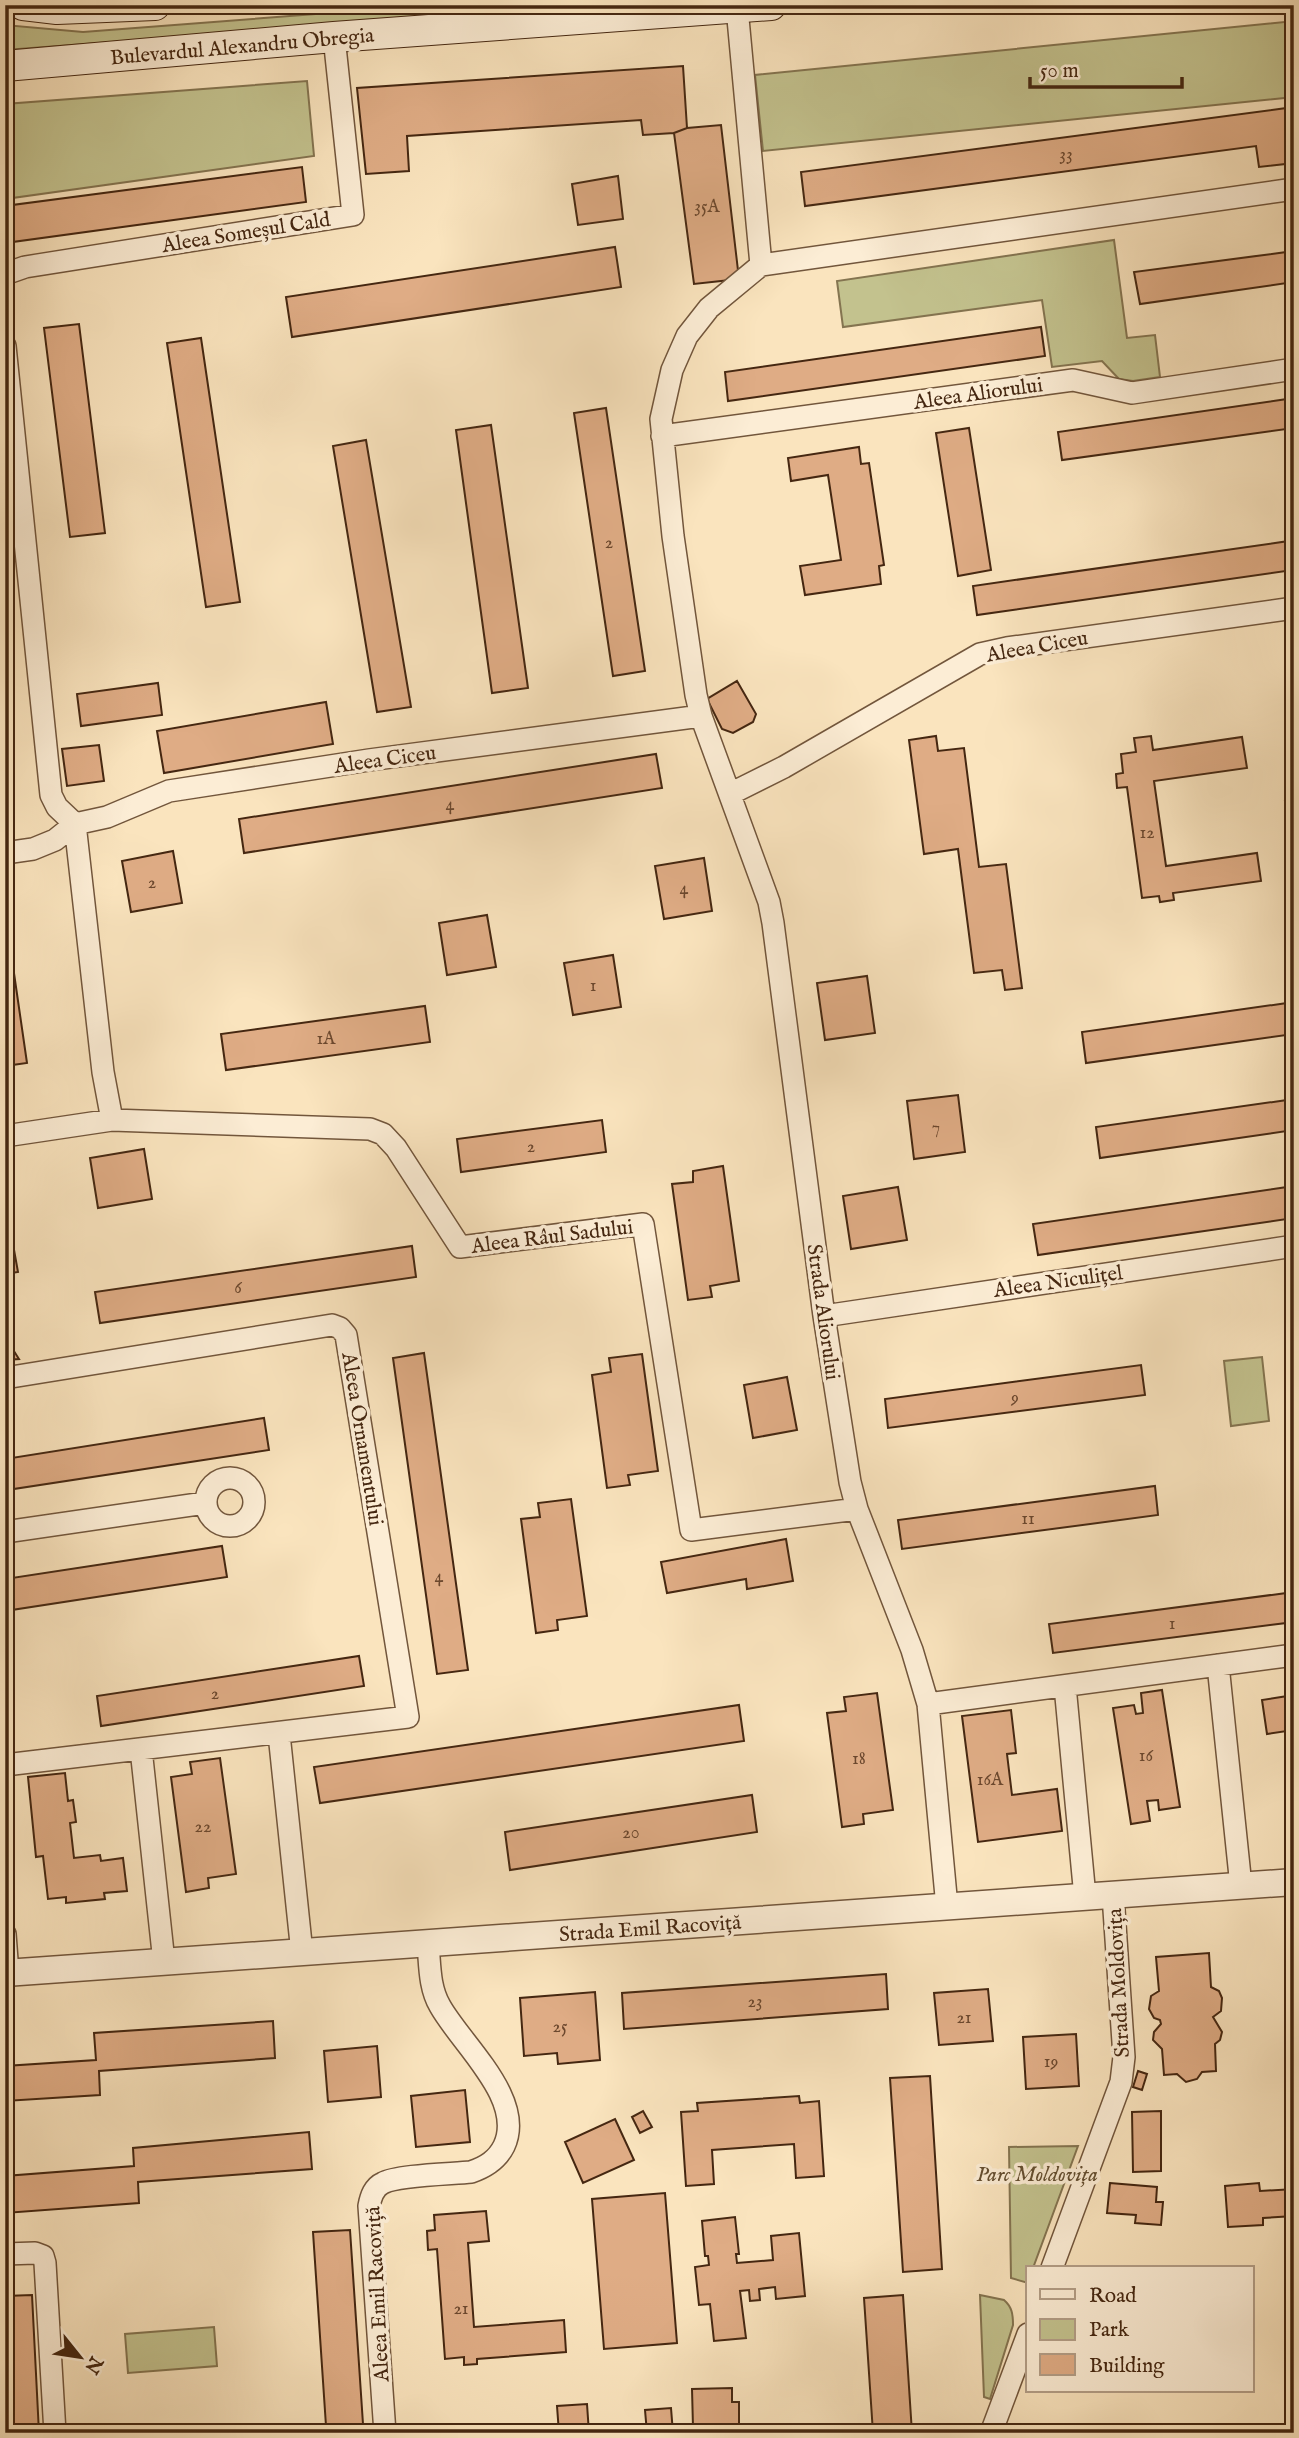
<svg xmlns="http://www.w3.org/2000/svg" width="1299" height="2438" font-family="'IM FELL English',serif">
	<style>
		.green { fill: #c3c28e; stroke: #847450; stroke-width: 2 }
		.building { fill: #dfac85; stroke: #452711; stroke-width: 2 }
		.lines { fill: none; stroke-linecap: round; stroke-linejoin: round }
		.minor-casing { stroke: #72563c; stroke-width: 24 }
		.tertiary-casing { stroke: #72563c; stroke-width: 29 }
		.secondary-casing { stroke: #452711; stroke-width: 32 }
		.minor { stroke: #fcedd5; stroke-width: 21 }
		.tertiary { stroke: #fcedd5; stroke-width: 26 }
		.secondary { stroke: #fcedd5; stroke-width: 30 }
		.labels { text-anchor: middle; stroke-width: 7; stroke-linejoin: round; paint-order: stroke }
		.number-label { font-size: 18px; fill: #6c482e }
		.street-label { font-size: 21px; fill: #452711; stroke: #fcedd5 }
		.park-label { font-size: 21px; font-style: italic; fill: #644e30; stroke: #fcedd5 }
	</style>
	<rect width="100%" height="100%" fill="#fae4be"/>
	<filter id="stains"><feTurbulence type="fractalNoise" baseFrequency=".00286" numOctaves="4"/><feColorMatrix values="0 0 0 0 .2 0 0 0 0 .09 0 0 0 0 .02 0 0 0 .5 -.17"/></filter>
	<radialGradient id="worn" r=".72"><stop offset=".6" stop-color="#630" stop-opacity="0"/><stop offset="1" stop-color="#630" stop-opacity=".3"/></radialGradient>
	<path class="green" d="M433,5h176l-604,45v-25l78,7z
		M1294,21v76l-531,54 -8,-76z
		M307,81l7,75 -309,43v-95z
		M1114,240l13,98 28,-3 5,42 -27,4 -14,-2 -17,-18 -50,6 -10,-67 -199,27 -6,-46z
		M1262,1357l7,64 -38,5 -7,-65z
		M1078,2146l-45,122h-5v15l-17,-5 -2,-131z
		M980,2295l24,5c8,7 9,14 9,25l-23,74 -6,-2z
		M214,2327l3,39 -89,7 -3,-39z"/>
	<path class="building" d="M683,66l4,62 -13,5 -31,2 -2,-15 -234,16 2,35 -43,3 -9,-86z
		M1294,107v56l-35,4 -3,-21 -451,60 -4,-34z
		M721,125l18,154 -45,5 -20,-151 13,-5z
		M302,167l4,35 -301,41v-37z
		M618,176l5,43 -45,6 -6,-41z
		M615,247l6,40 -329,50 -6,-40z
		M1294,251v31l-154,22 -6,-32z
		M79,324l26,209 -35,4 -26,-209z
		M1041,327l4,29 -317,45 -3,-29z
		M201,338l39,264 -34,5 -39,-264z
		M1294,398v30l-232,32 -4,-28z
		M606,408l39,263 -32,5 -39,-263z
		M491,425l37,263 -36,5 -36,-263z
		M969,428l22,142 -33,6 -22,-143z
		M366,440l45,267 -34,5 -44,-266z
		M859,447l2,17 8,-1 15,102 -5,1 2,18 -76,11 -5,-29 41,-6 -13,-85 -37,6 -3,-23z
		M1289,541l4,29 -316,45 -4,-29z
		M737,681l19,33 -3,8 -20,11 -11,-4 -15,-30z
		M158,683l4,32 -81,11 -4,-32z
		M326,702l7,42 -169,29 -7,-42z
		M936,736l2,15 26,-3 15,119 27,-3 16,124 -17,2 -3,-20 -28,3 -16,-124 -34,5 -15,-114z
		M1151,736l2,14 89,-13 5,31 -93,13 12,85 91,-13 4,28 -88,12 1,7 -14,2 -1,-6 -17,2 -15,-111 -10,1 -1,-14 7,-1 -2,-19 15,-2 -2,-14z
		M99,745l5,36 -37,5 -5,-37z
		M656,754l6,34 -418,65 -5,-34z
		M1294,800v59l-9,-58z
		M173,851l9,52 -51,9 -9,-51z
		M704,858l8,53 -48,8 -9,-53z
		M5,911l22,152 -22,3z
		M487,915l9,52 -49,8 -8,-52z
		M613,955l8,52 -48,8 -9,-52z
		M867,976l8,57 -50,7 -8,-57z
		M1294,1002v32l-208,29 -4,-31z
		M425,1006l5,36 -204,28 -5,-36z
		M958,1095l7,57 -51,7 -7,-58z
		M1294,1099v31l-194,28 -4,-31z
		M602,1120l4,32 -145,20 -4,-33z
		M144,1149l8,50 -54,9 -8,-50z
		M723,1166l16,115 -29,5 2,11 -24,3 -16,-116 21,-2v-11z
		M1294,1186v32l-256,37 -5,-31z
		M898,1187l9,53 -56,9 -8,-53z
		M5,1222h4l9,50 -13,2z
		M412,1246l4,31 -316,46 -5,-31z
		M5,1337l14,22 -14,1z
		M424,1353l44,317 -31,4 -44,-316z
		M642,1354l16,117 -30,4 2,10 -23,3 -15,-113 19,-3 -2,-14z
		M1141,1365l4,30 -257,33 -3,-29z
		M787,1377l10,53 -44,8 -9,-53z
		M264,1418l5,32 -262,40 -2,-31z
		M1155,1486l3,29 -256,34 -4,-29z
		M571,1499l16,117 -30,4 1,10 -22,3 -15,-114 19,-2 -2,-14z
		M786,1539l7,42 -46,8 -1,-10 -79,14 -6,-31z
		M222,1546l5,31 -222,34v-32z
		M1294,1592v30l-241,31 -4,-29z
		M359,1656l5,30 -263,40 -4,-30z
		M1162,1690l18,117 -21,3 -1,-10 -11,1 3,20 -19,3 -18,-116 21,-3 2,9 7,-1 -2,-20z
		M877,1693l16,117 -30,4 1,10 -22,3 -15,-114 19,-2 -2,-14z
		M1294,1695v35l-27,4 -5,-34z
		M739,1705l5,36 -424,62 -6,-36z
		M1011,1710l5,43 -9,1 5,41 45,-6 5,42 -84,11 -16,-126z
		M220,1758l16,116 -28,4 1,10 -23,4 -15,-115 21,-3 -2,-12z
		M65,1773l3,28 5,-1 3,22 -6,1 4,35 26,-3 1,6 22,-3 4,33 -23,2 1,6 -39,4v-6l-18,2 -5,-43 -7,1 -8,-80z
		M752,1795l5,37 -247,38 -5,-38z
		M1209,1953l2,34 8,4 3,7 -1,13 -8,6 9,15 -2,8 -5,4 1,27 -14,1 -5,7 -11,3 -9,-8 -13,1 -2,-26 -9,-9 1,-8 7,-8 -1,-4 -6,-2 -5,-9 2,-13 8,-5 -3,-34z
		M886,1974l2,35 -264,20 -2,-36z
		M988,1989l5,52 -54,4 -5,-52z
		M595,1992l5,68 -42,4 -1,-11 -33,3 -4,-58z
		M273,2021l2,37 -176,13 1,24 -95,6v-35l91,-6 -2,-27z
		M1076,2034l3,52 -53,3 -3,-52z
		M377,2046l4,51 -53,5 -4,-51z
		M1138,2071l9,3 -5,16 -9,-3z
		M930,2076l12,193 -39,3 -13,-194z
		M465,2090l5,52 -54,5 -5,-51z
		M799,2096l1,7 19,-2 5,75 -28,2 -2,-34 -82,6 2,34 -28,2 -5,-74 17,-1 -1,-8z
		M643,2111l9,16 -12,6 -8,-16z
		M1161,2111v60l-28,1 -1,-60z
		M615,2119l19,41 -51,23 -18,-41z
		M309,2132l3,37 -174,13 1,21 -134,10v-37l129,-10 -1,-18z
		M1110,2183l47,4 -1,15h7l-2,23 -26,-2 1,-8 -29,-2z
		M1259,2183l1,8 34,-2v27l-31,2v7l-35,2 -3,-41z
		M665,2193l12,150 -73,6 -12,-150z
		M486,2211l3,30 -21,2 6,84 90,-7 2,32 -89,7v5l-13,1v-8l-19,2 -8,-110 -9,1 -1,-19 8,-1 -1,-15z
		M735,2217l4,37h-3l1,9 36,-3 -2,-24 28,-3 6,63 -29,3 -1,-12 -16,2 1,11 -10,1 -1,-11 -9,1 6,47 -32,3 -4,-37 -11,1 -4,-38 14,-2 -1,-9h-3l-3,-35z
		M350,2230l13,194 -37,2 -13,-194z
		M32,2295l7,138h-34v-137z
		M903,2295l9,138h-39l-9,-135z
		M732,2388v14h7v31h-41v-6h-5l-1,-38z
		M587,2404l2,29h-30l-2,-27z
		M671,2408l2,25h-26l-2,-23z
		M274,2425l1,8h-127z"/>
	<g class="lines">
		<defs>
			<path id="minor" d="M737,8l24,257
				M761,265l-52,43 -22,28 -15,34 -11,49 12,117 23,159 5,21 68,186 4,21 51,393 26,166 7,27 55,141 16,54 19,203
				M761,265l533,-76
				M5,274l20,-7 328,-52 -19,-178
				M5,346l46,449 6,12 18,17
				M662,436l411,-56 59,13 162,-24
				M730,794l54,-27 196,-113 27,-6 287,-40
				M75,824l28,248 9,48
				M5,853l28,-4 22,-9 20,-16 32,-7 62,-26 200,-31 332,-44
				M5,1136l107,-16 258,9 13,5 13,14 64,99 183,-23 48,306 166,-21
				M824,1316l470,-70
				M5,1378l327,-53 8,3 6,7 62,382 -403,48
				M206 1502a24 24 0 1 1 48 0a24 24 0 1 1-48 0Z
				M5,1532l200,-29
				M1218,1665l23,221
				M1065,1686l20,211
				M928,1704l366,-49
				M279,1734l23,219
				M141,1749l23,213
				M5,1934l3,39
				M5,2254l30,-1 8,3 2,7 10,170
				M1052,2268l69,-186 3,-25 -11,-162
				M385,2433l-16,-227c2,-10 5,-19 14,-23 14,-8 69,-9 88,-11 15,-5 26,-12 33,-26 22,-47 -43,-102 -64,-140 -11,-19 -10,-41 -12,-62
				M991,2433l37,-99"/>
			<path id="tertiary" d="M5,1973l1289,-91"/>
			<path id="secondary" d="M23,5l34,4 98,-4
				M5,66l329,-29 437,-32"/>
		</defs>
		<use href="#minor" class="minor-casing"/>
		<use href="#tertiary" class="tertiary-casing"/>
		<use href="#secondary" class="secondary-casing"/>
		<use href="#minor" class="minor"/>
		<use href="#tertiary" class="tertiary"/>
		<use href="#secondary" class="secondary"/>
	</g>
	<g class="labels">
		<g class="number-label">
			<text x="1066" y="160">33</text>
			<text x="707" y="212">35A</text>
			<text x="609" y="548">2</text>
			<text x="450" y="810">4</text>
			<text x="1147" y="838">12</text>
			<text x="152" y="888">2</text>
			<text x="684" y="894">4</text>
			<text x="593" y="991">1</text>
			<text x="326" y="1044">1A</text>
			<text x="936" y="1133">7</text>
			<text x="531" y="1152">2</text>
			<text x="238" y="1293">6</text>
			<text x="1015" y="1403">9</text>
			<text x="1028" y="1524">11</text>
			<text x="439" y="1582">4</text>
			<text x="1172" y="1629">1</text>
			<text x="215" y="1699">2</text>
			<text x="1146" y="1761">16</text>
			<text x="859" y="1764">18</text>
			<text x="990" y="1785">16A</text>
			<text x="203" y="1832">22</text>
			<text x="631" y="1838">20</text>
			<text x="755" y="2007">23</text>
			<text x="964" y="2023">21</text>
			<text x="560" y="2032">25</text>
			<text x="1051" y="2067">19</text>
			<text x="461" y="2314">21</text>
		</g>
		<g class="street-label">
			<text transform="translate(242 46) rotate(-5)" y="7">Bulevardul Alexandru Obregia</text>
			<text transform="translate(246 232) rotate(-9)" y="7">Aleea Someșul Cald</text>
			<text transform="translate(978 393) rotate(-8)" y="7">Aleea Aliorului</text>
			<text transform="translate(1037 646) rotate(-10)" y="7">Aleea Ciceu</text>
			<text transform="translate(385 759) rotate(-8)" y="7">Aleea Ciceu</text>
			<text transform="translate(552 1236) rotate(-7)" y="7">Aleea Râul Sadului</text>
			<text transform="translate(1058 1281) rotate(-8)" y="7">Aleea Niculițel</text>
			<text transform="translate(824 1312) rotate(82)" y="7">Strada Aliorului</text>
			<text transform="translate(363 1439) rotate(81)" y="7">Aleea Ornamentului</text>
			<text transform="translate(650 1928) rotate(-4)" y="7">Strada Emil Racoviță</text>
			<text transform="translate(1118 1983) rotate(-93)" y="7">Strada Moldovița</text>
			<text transform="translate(377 2294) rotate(-93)" y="7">Aleea Emil Racoviță</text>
		</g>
		<g class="park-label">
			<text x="1037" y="2181">Parc Moldovița</text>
		</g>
	</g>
	<rect width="1299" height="2438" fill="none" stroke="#fae4be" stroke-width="28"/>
	<rect x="7" y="7" width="1285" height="2424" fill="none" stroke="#452711" stroke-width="3.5"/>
	<rect x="14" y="14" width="1271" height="2410" fill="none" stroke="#452711" stroke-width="2"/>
	<rect x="1026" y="2266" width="228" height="126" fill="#fcedd5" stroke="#b39e87" stroke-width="2"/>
	<rect x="1040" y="2289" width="35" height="10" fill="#fcedd5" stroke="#b39e87" stroke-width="2"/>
	<text x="1089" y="2302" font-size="21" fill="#452711">Road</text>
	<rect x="1040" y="2319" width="35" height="21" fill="#c3c28e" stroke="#b39e87" stroke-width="2"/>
	<text x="1089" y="2336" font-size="21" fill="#452711">Park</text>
	<rect x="1040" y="2354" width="35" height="21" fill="#dfac85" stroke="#b39e87" stroke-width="2"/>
	<text x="1089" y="2372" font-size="21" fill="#452711">Building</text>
	<g transform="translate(80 2357) rotate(120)" stroke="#fcedd5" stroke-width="5" paint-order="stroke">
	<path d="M0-5L12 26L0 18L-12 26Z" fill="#452711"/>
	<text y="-10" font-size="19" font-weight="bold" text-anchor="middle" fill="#452711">N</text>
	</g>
	<path d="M1030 77v10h152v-10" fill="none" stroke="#452711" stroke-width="3.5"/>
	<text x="1040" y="77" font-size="21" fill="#452711" stroke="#fcedd5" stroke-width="5" paint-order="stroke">50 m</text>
	<rect width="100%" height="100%" filter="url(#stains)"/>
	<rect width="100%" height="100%" fill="url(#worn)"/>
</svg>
